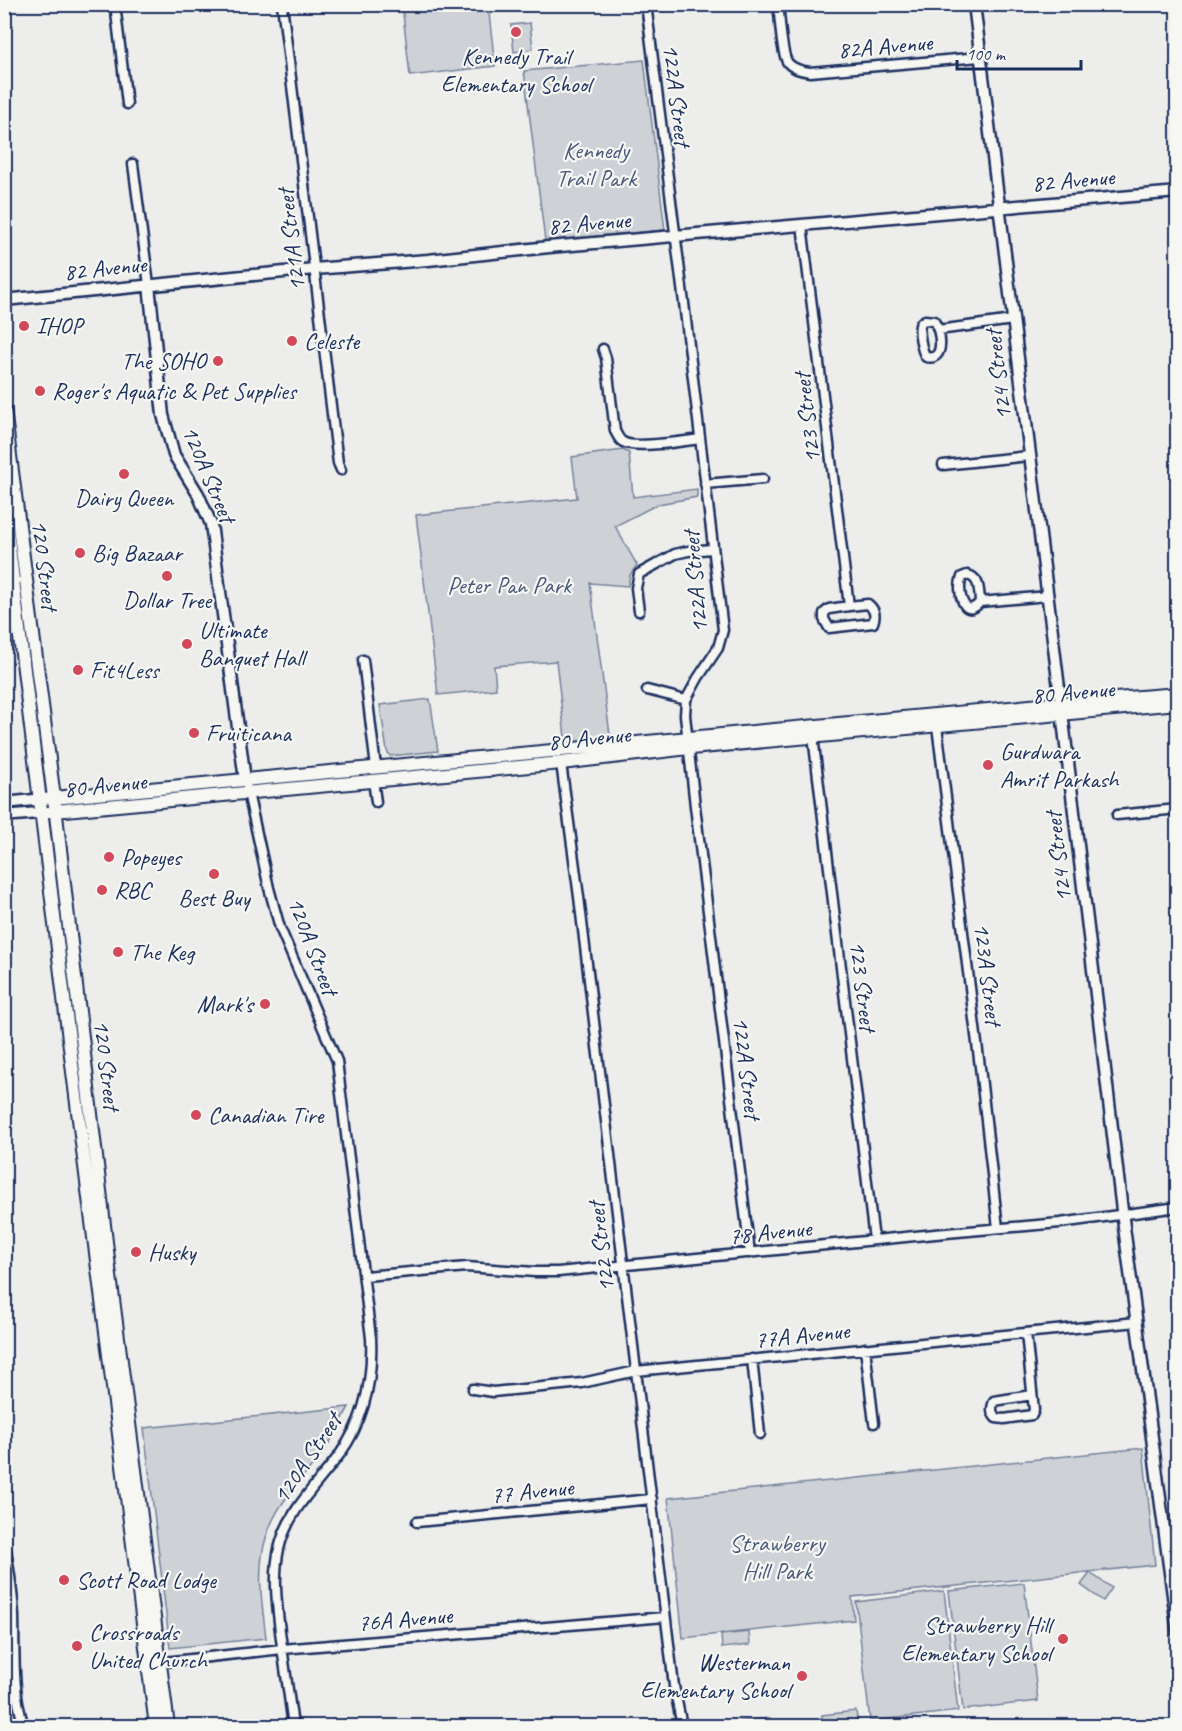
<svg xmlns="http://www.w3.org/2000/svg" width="1182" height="1731" font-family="Caveat,sans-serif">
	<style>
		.green { fill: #ced2d7; stroke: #74809a; stroke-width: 1.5 }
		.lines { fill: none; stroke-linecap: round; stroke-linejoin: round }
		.minor-casing { stroke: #1b2f5e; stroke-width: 13 }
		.tertiary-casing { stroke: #1b2f5e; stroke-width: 15 }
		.secondary-casing { stroke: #1b2f5e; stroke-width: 16 }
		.minor { stroke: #f6f6f2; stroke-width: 8 }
		.tertiary { stroke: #f6f6f2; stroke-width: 10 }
		.secondary { stroke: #f6f6f2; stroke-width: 12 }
		.poi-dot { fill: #d1495b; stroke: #f6f6f2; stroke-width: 2 }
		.labels { text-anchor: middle; stroke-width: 4.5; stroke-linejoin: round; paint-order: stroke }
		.street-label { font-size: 24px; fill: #1b2f5e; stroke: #f6f6f2 }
		.poi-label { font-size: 24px; fill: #1b2f5e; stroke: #f6f6f2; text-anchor: start }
		.park-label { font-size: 24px; fill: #48587c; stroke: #f6f6f2 }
	</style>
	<rect width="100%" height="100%" fill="#edeeec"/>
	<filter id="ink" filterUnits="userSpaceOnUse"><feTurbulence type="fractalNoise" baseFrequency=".0167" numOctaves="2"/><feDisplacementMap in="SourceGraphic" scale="12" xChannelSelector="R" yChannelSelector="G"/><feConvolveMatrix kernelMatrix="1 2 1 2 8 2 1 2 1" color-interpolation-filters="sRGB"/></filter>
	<g filter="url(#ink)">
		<path class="green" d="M402,5h86l7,61 -85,10z
			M530,23l3,26 -19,3 -3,-27z
			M644,60l21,170 -120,11 -21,-170z
			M623,450l6,3 4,44 64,-8v8l-39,7 -43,22 22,39 -7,10 -2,11 -38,-3 21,159 -45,4 -10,-85 -62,5 2,23 -58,6 -22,-180 161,-17 -5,-41z
			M430,699l8,52 -48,5 -3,-5 -7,-46z
			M349,1407c-7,12 -12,25 -20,36 -26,39 -60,62 -67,113 -4,27 1,55 4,82l-96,10 -26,-220z
			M1143,1448l12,117 -303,32 2,23 -171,18 -15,-140z
			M1090,1573l22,15 -9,13 -22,-16z
			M1024,1583l14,118 -75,9 -14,-119z
			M944,1591l14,120 -88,10 -14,-119z
			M749,1632l1,13 -28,3 -1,-13z
			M856,1711l2,14 -35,1 -1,-11z
			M770,1718l1,8h-36v-4z"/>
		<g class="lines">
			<defs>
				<path id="minor" d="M115,4l12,100
					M282,4l56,459 3,7
					M646,4l38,299 39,327 -5,18 -20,30 -12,22 -1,15 10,91 55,447
					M778,4c2,13 3,50 10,59 5,6 14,8 22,9l170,-15
					M133,164l16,121
					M802,225l47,381 -20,3 -5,4v6l5,9 44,-5c3,-8 2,-13 -5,-19l-19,2
					M925,320l9,1c7,10 12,41 -8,36 -4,-5 -9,-29 -5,-34 1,-2 3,-2 4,-3z
					M938,330l75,-10
					M603,349l3,9 9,73c2,4 4,9 8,11 11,7 62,-1 77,-3
					M943,465l86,-9
					M705,484l58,-5
					M967,575c13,2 12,16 13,27 -16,20 -24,-12 -18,-25z
					M980,602l67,-6
					M639,611l-3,-23 3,-14 36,-20 13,-3 24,-2
					M363,660l13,108
					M647,690l39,10
					M937,726l43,341 18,161
					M813,736l61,504
					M561,763l18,134 95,789 8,40
					M373,780l3,22
					M247,788l22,100 11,40 57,133 34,277c2,42 -6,81 -31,116 -23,31 -52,56 -61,95 -6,27 -2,56 1,82 4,32 9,64 13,95
					M1117,815l61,-6
					M365,1276l102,-9 68,5h23l377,-38 125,-11 118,-16
					M1026,1333l8,77 -2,5 -28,4 -8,-1c-5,-6 -5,-9 -2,-17l38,-6
					M865,1348l9,75
					M752,1359l8,75
					M473,1389l20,3 89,-9 54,-12 501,-49
					M417,1522l235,-23
					M4,1537c4,26 9,53 10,79 1,37 -2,75 10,110
					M155,1663l127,-14 383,-32"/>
				<path id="tertiary" d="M974,4l87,700 63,523 54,406
					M149,285l14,130 11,40 24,39 13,30 34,256
					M4,300l310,-31 114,-9 121,-13 629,-55
					M4,803l50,-5
					M4,816l45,-4"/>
				<path id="secondary" d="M4,409l50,389 56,478 58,450
					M4,506l69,566 83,654
					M54,798l986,-93 138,-11
					M55,811l506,-48 119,-14 498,-46"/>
			</defs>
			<use href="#minor" class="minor-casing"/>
			<use href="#tertiary" class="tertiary-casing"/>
			<use href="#secondary" class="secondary-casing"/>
			<use href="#minor" class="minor"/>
			<use href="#tertiary" class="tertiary"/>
			<use href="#secondary" class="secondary"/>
		</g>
	</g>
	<g class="poi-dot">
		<circle cx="516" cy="32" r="6"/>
		<circle cx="24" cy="326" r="6"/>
		<circle cx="292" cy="341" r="6"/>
		<circle cx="218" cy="361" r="6"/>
		<circle cx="40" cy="391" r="6"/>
		<circle cx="124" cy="474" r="6"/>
		<circle cx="80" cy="553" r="6"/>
		<circle cx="167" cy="576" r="6"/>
		<circle cx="187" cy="644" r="6"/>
		<circle cx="78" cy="670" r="6"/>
		<circle cx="194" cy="733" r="6"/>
		<circle cx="988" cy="765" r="6"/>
		<circle cx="109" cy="857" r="6"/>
		<circle cx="214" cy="874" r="6"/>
		<circle cx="102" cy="890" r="6"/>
		<circle cx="118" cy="952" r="6"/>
		<circle cx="265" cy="1004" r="6"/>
		<circle cx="196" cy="1115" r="6"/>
		<circle cx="136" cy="1252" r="6"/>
		<circle cx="64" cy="1580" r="6"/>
		<circle cx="1063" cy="1639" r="6"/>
		<circle cx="77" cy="1646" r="6"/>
		<circle cx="802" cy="1676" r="6"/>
	</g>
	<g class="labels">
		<g class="street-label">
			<text transform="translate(885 46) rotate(-5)" y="8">82A Avenue</text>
			<text transform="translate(677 95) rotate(83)" y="8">122A Street</text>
			<text transform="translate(1073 180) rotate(-5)" y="8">82 Avenue</text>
			<text transform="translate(589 223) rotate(-5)" y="8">82 Avenue</text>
			<text transform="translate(291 240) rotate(-97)" y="8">121A Street</text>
			<text transform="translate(105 268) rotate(-6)" y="8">82 Avenue</text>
			<text transform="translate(998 375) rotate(-97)" y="8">124 Street</text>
			<text transform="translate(807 418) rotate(-97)" y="8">123 Street</text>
			<text transform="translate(209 474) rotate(67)" y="8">120A Street</text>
			<text transform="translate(45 565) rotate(83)" y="8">120 Street</text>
			<text transform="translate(695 582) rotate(-95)" y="8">122A Street</text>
			<text transform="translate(1073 692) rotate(-5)" y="8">80 Avenue</text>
			<text transform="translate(589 738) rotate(-6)" y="8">80 Avenue</text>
			<text transform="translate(105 785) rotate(-6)" y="8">80 Avenue</text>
			<text transform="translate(1058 857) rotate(-97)" y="8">124 Street</text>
			<text transform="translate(313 946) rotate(69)" y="8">120A Street</text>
			<text transform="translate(988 974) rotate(83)" y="8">123A Street</text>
			<text transform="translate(863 986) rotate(83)" y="8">123 Street</text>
			<text transform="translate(107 1065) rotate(83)" y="8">120 Street</text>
			<text transform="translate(747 1068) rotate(83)" y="8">122A Street</text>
			<text transform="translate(770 1232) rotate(-6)" y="8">78 Avenue</text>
			<text transform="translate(601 1247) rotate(-97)" y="8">122 Street</text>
			<text transform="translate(802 1335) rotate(-6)" y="8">77A Avenue</text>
			<text transform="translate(307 1458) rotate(-56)" y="8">120A Street</text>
			<text transform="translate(532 1491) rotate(-6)" y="8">77 Avenue</text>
			<text transform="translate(405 1619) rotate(-5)" y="8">76A Avenue</text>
		</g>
		<g class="poi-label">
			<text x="516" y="64" text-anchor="middle">Kennedy Trail<tspan x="516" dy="28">Elementary School</tspan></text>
			<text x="36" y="334">IHOP</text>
			<text x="304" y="349">Celeste</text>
			<text x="206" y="369" text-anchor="end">The SOHO</text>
			<text x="52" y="399">Roger's Aquatic &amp; Pet Supplies</text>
			<text x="124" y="506" text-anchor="middle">Dairy Queen</text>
			<text x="92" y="561">Big Bazaar</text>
			<text x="167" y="608" text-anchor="middle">Dollar Tree</text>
			<text x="199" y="638">Ultimate<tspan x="199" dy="28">Banquet Hall</tspan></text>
			<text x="90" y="678">Fit4Less</text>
			<text x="206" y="741">Fruiticana</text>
			<text x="1000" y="759">Gurdwara<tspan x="1000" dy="28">Amrit Parkash</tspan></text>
			<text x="121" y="865">Popeyes</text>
			<text x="114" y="898">RBC</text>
			<text x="214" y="906" text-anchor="middle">Best Buy</text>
			<text x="130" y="960">The Keg</text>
			<text x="253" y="1012" text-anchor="end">Mark's</text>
			<text x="208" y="1123">Canadian Tire</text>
			<text x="148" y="1260">Husky</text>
			<text x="76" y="1588">Scott Road Lodge</text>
			<text x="1051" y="1633" text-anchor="end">Strawberry Hill<tspan x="1051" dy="28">Elementary School</tspan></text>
			<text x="89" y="1640">Crossroads<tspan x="89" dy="28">United Church</tspan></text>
			<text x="790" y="1670" text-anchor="end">Westerman<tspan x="790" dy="28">Elementary School</tspan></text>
		</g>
		<g class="park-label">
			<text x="596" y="158">Kennedy<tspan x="596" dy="28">Trail Park</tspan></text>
			<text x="509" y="593">Peter Pan Park</text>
			<text x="777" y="1551">Strawberry<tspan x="777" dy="28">Hill Park</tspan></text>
		</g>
	</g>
	<rect width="1182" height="1731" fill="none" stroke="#f6f6f2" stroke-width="24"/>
	<rect x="12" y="12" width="1158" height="1707" fill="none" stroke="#1b2f5e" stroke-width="2" filter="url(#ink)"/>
	<path d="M957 60v9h124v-9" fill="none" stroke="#1b2f5e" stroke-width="3"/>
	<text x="966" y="60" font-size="18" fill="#1b2f5e" stroke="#f6f6f2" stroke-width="4.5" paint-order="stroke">100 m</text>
</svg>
